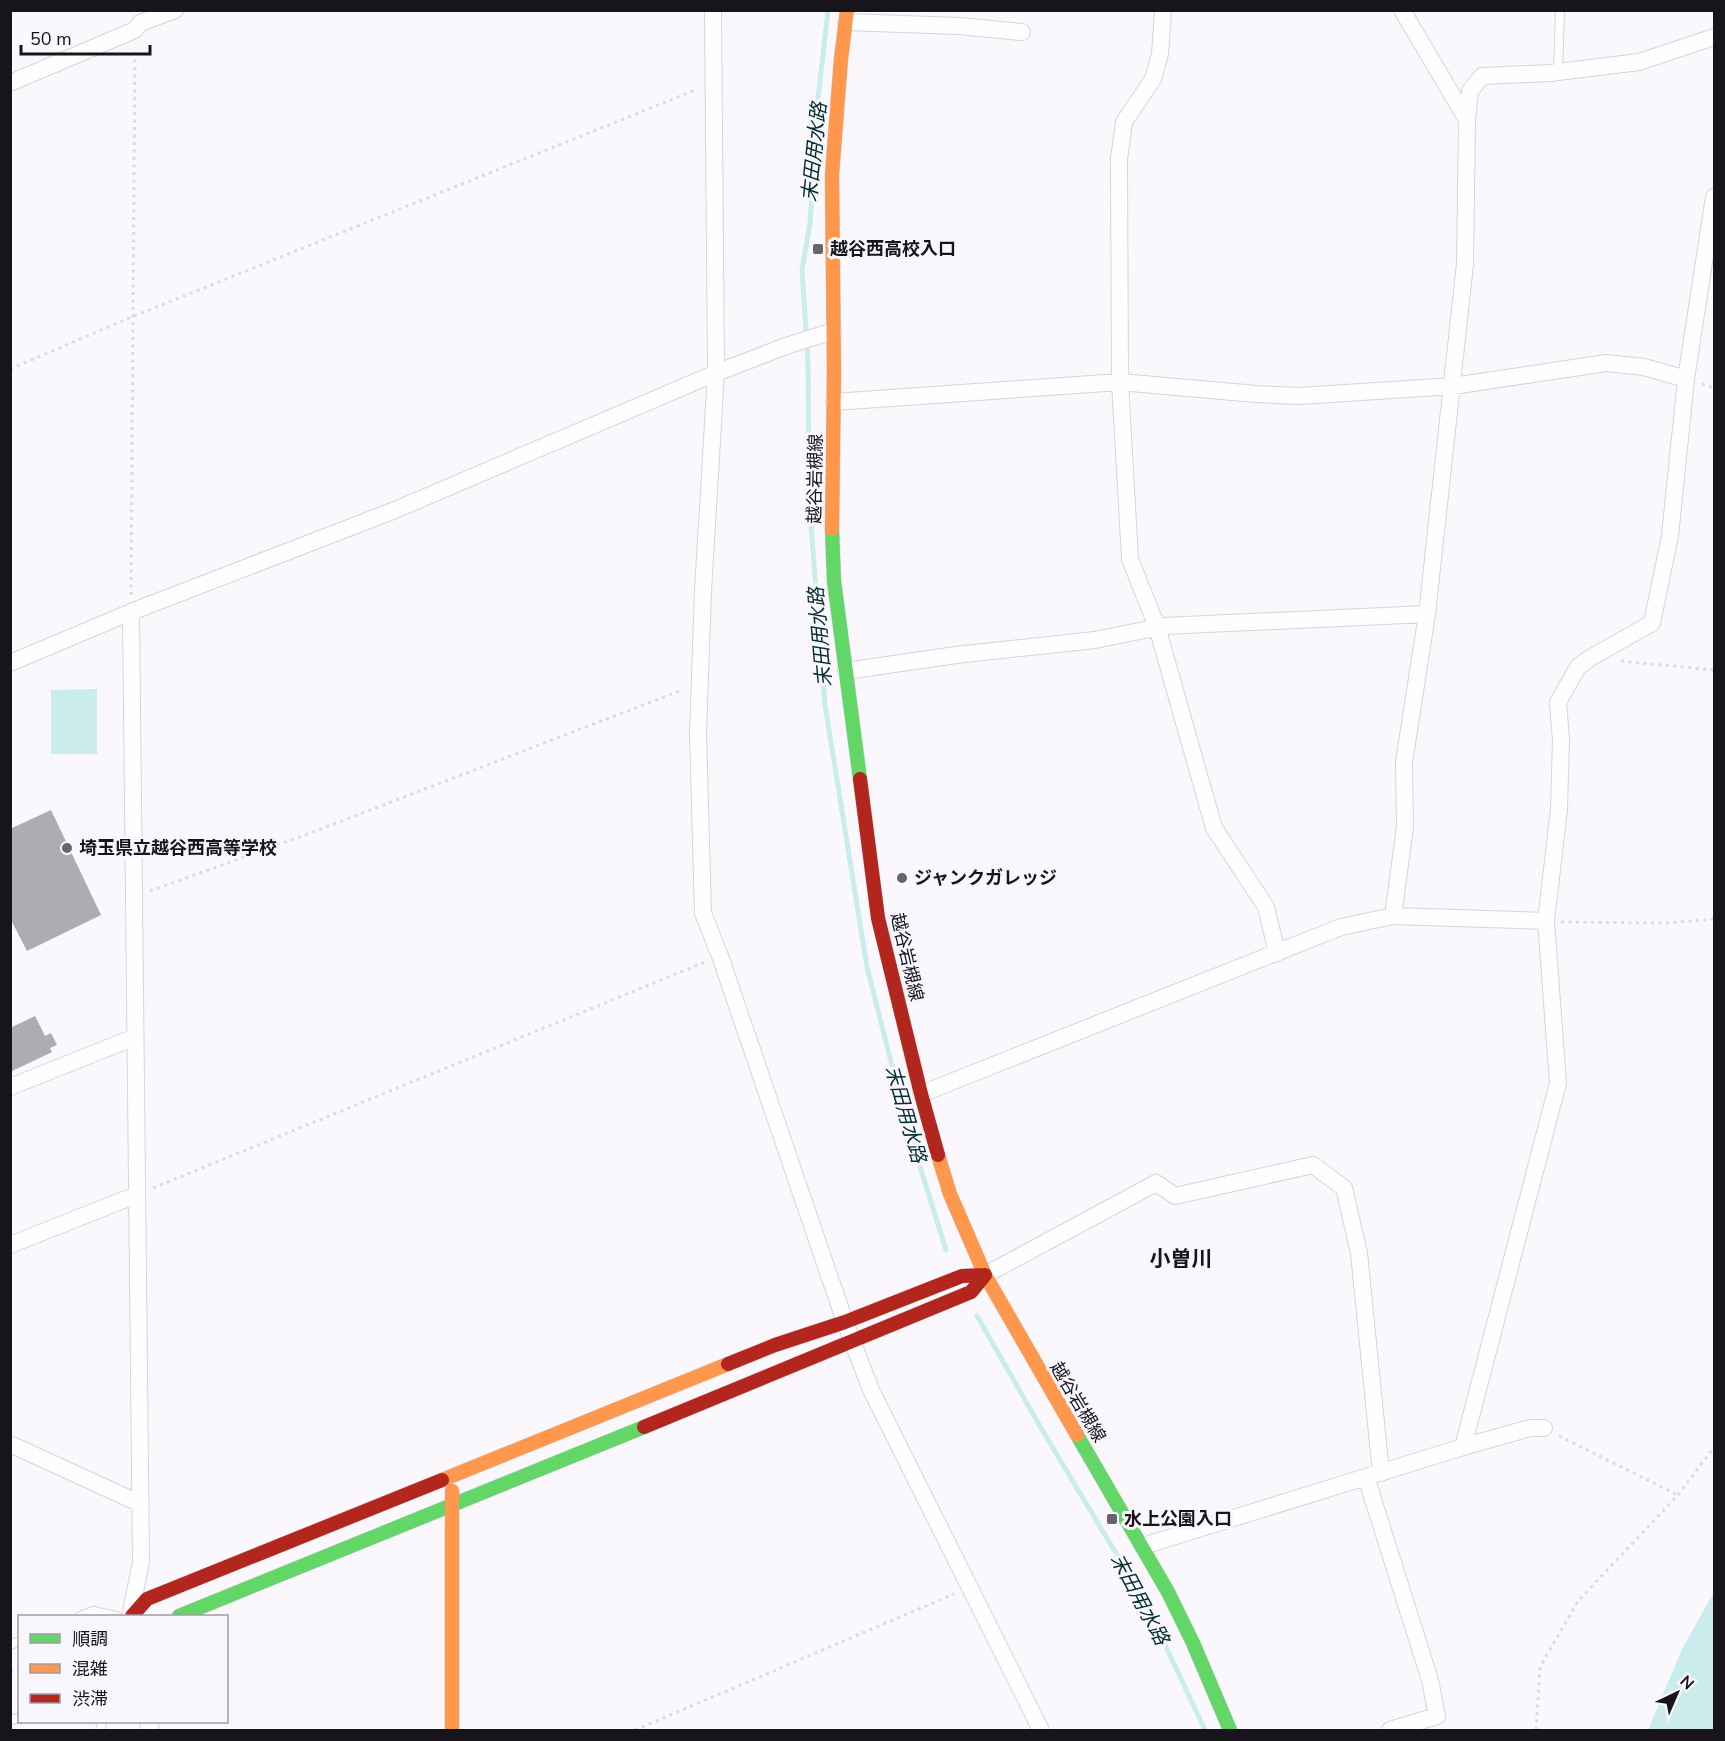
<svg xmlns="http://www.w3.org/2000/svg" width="1725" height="1741" font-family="'Nunito Sans','Noto Sans JP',sans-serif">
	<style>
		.water { fill: #caeced }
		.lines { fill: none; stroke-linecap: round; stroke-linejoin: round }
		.stream { stroke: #caeced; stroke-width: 5 }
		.building { fill: #aeacb1 }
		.lane-casing { stroke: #d7d4da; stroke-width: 10 }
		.street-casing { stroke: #d7d4da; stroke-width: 18 }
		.fast-casing { stroke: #d7d4da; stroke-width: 15 }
		.slow-casing { stroke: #d7d4da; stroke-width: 15 }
		.jam-casing { stroke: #d7d4da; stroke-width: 15 }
		.path { stroke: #dbdadc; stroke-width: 3; stroke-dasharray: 3 4.5; stroke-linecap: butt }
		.lane { stroke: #fefeff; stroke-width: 8 }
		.street { stroke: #fefeff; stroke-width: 16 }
		.fast { stroke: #63d668; stroke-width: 14 }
		.slow { stroke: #ff974d; stroke-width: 14 }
		.jam { stroke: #b3261e; stroke-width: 14 }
		.poi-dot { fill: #67646a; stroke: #faf6fe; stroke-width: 2 }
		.labels { text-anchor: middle; stroke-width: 6; stroke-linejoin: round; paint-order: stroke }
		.poi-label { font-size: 18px; font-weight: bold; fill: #18141b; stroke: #faf6fe; text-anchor: start }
		.street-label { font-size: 18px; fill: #18141b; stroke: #faf6fe }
		.water-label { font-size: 20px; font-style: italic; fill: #003031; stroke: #faf6fe }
		.quarter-label { font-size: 21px; font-weight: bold; fill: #18141b; stroke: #faf6fe }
	</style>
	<rect width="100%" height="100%" fill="#faf8fc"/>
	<path class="water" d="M97,689v65h-46v-64z
		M1714,1592v138h-66l35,-83z"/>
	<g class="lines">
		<path class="stream" d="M828,10l-14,124 2,5 -6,84 -8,47 6,92 1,137 16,206 42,262 40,158 39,125
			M977,1316l64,112 103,172 61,130"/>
	</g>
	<path class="building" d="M51,810l50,105 -74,36 -17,-33v-89z
		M35,1016l10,20 6,-3 6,12 -7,3 2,4 -42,20v-44z"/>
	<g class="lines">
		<defs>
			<path id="lane" d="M1558,72l2,-62
				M80,1616l13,-5 23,5
				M10,1645l10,-4
				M10,1721l10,-4
				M100,1730l2,-8"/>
			<path id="street" d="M713,10l3,363 -13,218 -5,142 5,180 17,43 125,366 26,68 170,340
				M1163,10l-3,44 -7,25 -29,43 -5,37 1,223 10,177 27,68 57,201 52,79 11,46
				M846,22l113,4 63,6
				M10,83l125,-53 5,-7 35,-13
				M1467,120l3,-29 12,-15 68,-3 89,-11 75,-25
				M834,402l286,-20 136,12 44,2 153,-10 153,-23 38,4 42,12
				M10,663l121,-51 264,-102 321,-137 70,-27 47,-15
				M846,671l110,-16 139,-15 69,-14 263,-12
				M1393,916l12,-89 -1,-65 23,-148 38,-350 2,-144 -65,-110
				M10,1087l125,-50
				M921,1094l420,-167 52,-11 153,5
				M10,1245l126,-50
				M985,1275l171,-92 19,13 138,-31 31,23 15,65 22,220
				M10,1444l131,60
				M1463,1447l95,-364 -12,-162 13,-112 2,-69 -3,-38 20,-35 12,-9 62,-35 18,-87 16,-157 28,-182
				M1366,1477l64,203 7,36 -47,14
				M1143,1546l320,-99 67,-19h14
				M130,1616l11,-54 -10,-950
				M148,1722l3,8"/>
			<path id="fast" d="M832,529l2,52 26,198
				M1077,1435l91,157 25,51 37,87
				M179,1616l465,-189"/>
			<path id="slow" d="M832,529l2,-157 -2,-198 9,-115 6,-49
				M938,1155l12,39 35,81 92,160
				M442,1480l286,-116
				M452,1491v239"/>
			<path id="jam" d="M860,779l18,139 43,176 17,61
				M728,1364l47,-19 70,-23 117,-46 23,-1
				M644,1427l327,-135 14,-17
				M132,1616l15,-17 295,-119"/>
		</defs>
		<use href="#lane" class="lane-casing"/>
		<use href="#street" class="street-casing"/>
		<use href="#fast" class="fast-casing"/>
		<use href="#slow" class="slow-casing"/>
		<use href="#jam" class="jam-casing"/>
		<path class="path" d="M10,369l124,-53 564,-227
			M1702,384l12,4
			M131,595l4,-548
			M1621,661l93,9
			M150,891l158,-57 374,-144
			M1561,922l107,1 46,-4
			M153,1188l552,-226
			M1559,1436l119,59
			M10,1672l10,-4
			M635,1730l319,-136
			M1536,1730l4,-63 38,-66 100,-106 36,-48"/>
		<use href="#lane" class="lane"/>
		<use href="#street" class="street"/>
		<use href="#fast" class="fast"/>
		<use href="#slow" class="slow"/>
		<use href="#jam" class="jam"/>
	</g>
	<g class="poi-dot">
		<rect x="812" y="243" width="12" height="12" rx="3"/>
		<circle cx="67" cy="848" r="6"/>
		<circle cx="902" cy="878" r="6"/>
		<rect x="1106" y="1513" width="12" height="12" rx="3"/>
	</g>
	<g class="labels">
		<g class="poi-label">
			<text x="830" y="255">越谷西高校入口</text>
			<text x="79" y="854">埼玉県立越谷西高等学校</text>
			<text x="914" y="884">ジャンクガレッジ</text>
			<text x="1124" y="1525">水上公園入口</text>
		</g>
		<g class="street-label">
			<text transform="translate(815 479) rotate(-89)" y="6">越谷岩槻線</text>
			<text transform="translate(907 957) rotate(77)" y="6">越谷岩槻線</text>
			<text transform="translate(1078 1402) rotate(59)" y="6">越谷岩槻線</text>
		</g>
		<g class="water-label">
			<text transform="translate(814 152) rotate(-84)" y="7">末田用水路</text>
			<text transform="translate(820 637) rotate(-95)" y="7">末田用水路</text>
			<text transform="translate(906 1114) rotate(74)" y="7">末田用水路</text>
			<text transform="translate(1140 1599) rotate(62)" y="7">末田用水路</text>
		</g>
		<g class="quarter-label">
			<text x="1181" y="1266">小曽川</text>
		</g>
	</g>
	<rect width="1725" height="1741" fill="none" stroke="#18141b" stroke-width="24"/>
	<rect x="18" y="1615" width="210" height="108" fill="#faf6fe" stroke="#a09ca3" stroke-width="1.5"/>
	<rect x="30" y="1634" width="30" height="9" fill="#63d668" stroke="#a09ca3" stroke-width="1.5"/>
	<text x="72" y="1645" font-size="18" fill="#18141b">順調</text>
	<rect x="30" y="1664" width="30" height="9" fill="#ff974d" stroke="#a09ca3" stroke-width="1.5"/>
	<text x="72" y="1675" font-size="18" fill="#18141b">混雑</text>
	<rect x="30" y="1694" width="30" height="9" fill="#b3261e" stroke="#a09ca3" stroke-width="1.5"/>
	<text x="72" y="1705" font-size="18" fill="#18141b">渋滞</text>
	<g transform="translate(1677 1693) rotate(44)" stroke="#faf6fe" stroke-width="4.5" paint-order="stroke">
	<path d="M0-4.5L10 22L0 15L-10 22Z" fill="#18141b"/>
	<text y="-9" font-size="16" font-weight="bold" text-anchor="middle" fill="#18141b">N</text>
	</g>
	<path d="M21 45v9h129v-9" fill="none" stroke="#18141b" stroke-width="3"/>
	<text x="30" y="45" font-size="18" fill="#18141b" stroke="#faf6fe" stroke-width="4.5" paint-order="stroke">50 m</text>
</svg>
